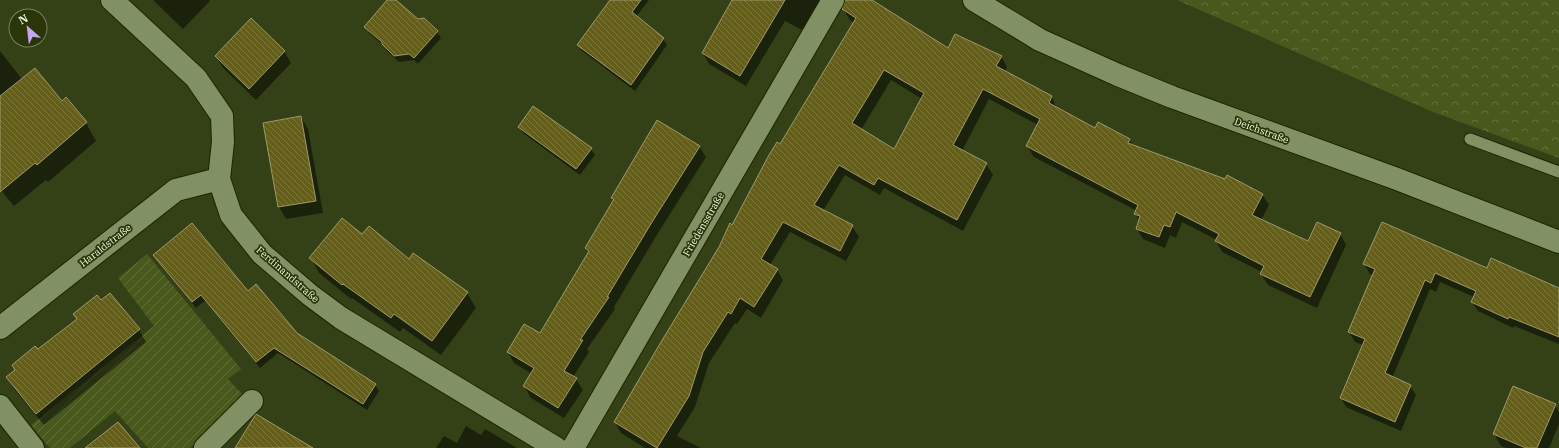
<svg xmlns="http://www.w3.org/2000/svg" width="1559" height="448" font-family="'IBM Plex Serif',serif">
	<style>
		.forest { fill: url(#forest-crowns) }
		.garden { fill: url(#garden-furrows) }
		.shadow { fill: #0007; fill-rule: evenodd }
		.building { fill: url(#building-back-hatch); stroke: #9e9969; fill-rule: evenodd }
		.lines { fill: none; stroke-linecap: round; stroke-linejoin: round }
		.lane-casing { stroke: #1c2600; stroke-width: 13 }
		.street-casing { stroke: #1c2600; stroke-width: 24 }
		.lane { stroke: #829164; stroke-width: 11 }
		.street { stroke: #829164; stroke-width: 22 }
		.labels { text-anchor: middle; stroke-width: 3.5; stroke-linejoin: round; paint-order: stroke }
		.street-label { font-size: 10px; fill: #eef7df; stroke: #2a3509 }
	</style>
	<defs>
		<pattern id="forest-crowns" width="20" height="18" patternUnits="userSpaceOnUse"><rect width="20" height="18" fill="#49591e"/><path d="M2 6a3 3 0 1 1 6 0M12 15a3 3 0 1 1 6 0" fill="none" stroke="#64723e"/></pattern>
		<pattern id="garden-furrows" width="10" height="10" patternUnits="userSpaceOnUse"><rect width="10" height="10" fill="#49591e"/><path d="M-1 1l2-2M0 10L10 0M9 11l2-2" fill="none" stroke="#64723e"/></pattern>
		<pattern id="building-back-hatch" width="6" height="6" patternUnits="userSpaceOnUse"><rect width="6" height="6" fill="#655e19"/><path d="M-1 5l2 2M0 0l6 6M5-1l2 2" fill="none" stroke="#7b763a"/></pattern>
	</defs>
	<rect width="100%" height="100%" fill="#344015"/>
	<path class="forest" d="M1177,0h382v158l-126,-46z"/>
	<path class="garden" d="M147,254l94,115 -13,10 16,17 -54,52h-42l-33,-37 -45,37h-20l-19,-23 123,-99 -36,-48z"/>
	<path class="shadow" d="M153,0h56l1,1 -27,28z
		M388,0h6l24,20 19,12 4,6 -23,26 -4,-4 -15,2 -12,-11 -3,-5 -15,-13 -3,-6z
		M612,0h37l-13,17 27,22 4,6 -32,46 -53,-40 -4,-6z
		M751,0h82l-27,32 -21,-11 -39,65 -37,-22 -6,-11z
		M847,0h23l79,50 52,6 6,11 -2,5 47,25 5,12 39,20 33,10 4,7 129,48 7,11 -8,15 47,22 32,-8 6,11 -29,63 -49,-23 -7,-11 1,-2 -40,-20 -6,-11 1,-1 -35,-18 -6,16 -6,-3 -5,13 -22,-9 -6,-10 2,-8 -3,-7 1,-3 -103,-54 -7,-11 11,-21 -49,-26 -27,52 24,13 7,11 -30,56 -79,-43 -4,7 -35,-20 -22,36 29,15 7,11 -13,24 -56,-29 -20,33 7,5 6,10 -22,38 -14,-9 -10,15 -2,-1 -26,40 -14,44 -18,29 24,12h-56l-24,-15 -6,-11 239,-399 -4,-3 -7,-11zM891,80l31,19 -28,51 -33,-20z
		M0,51l22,28 40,23 4,-3 20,24 10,18 -48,41 -2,-2 -32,26 -14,-17z
		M284,51l7,12 -35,37 -33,-32 -7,-12z
		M301,117l7,12 15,84 -37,6 -7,-12 -14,-83z
		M519,127l72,22 4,6 -15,20 -57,-42z
		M699,146l7,11 -48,76 -44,74 1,2 -28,40 2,3 -16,25 3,2 7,11 -19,28 -33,-20 -7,-12 8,-12 -18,-11 -6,-11 32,-18 49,-80 -3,-6 28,-47 -2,-3z
		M362,235l105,58 9,15 -35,47 -38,-27 -3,4 -48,-34 -1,1 -32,-26 -8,-15z
		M154,255l142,79 79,51 4,6 -12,19 -89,-57 -18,15 -55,-67 -9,7z
		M1364,264l123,5 72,19v56l-45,-18 -1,2 -35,-17 -6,-9 2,-5 -34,-15 -4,10 -6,-3 -38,89 18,8 6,9 -15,36 -55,-24 -5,-9 22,-53 -8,-3 -6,-10 25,-56 -4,-2z
		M110,294l29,36 7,12 -102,83 -30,-36 -7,-11 31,-27z
		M1555,405l4,7v12l-10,24h-43l-5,-2 -7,-12z
		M466,426l15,9 4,-6 32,19h-81l8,-12 13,7z"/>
	<path class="building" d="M387,0h9l22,19 6,-1 14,13 -24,27 -5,-4 -15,2 -12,-12v-2l-18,-15z
		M610,0h31l-9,12 32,26 -33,47 -54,-40z
		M732,0h53l-45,76 -38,-23z
		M845,0h27l76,48 7,-14 47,22 -6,10 56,30 -3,7 46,25 3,-6 32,17 -2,4 97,36 2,-4 36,19 -11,21 56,26 9,-19 24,11 -31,64 -50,-23 4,-8 -49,-25 4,-7 -43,-22 -6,15 -6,-2 -5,12 -23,-8 4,-13 -6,-2 4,-9 -112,-59 14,-27 -57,-30 -30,56 34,18 -30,57 -79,-42 -4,7 -35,-20 -25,40 39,20 -13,26 -57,-29 -22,37 17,10 -24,38 -14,-9 -9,16 -3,-2 -25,40 -14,44 -32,52 -43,-26 47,-80 58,-95 11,-24 2,2 37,-70 8,-13 3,2 76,-126 -14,-9zM884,70l40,23 -30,56 -42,-26z
		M251,18l34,33 -36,38 -34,-33z
		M35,68l27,33 4,-4 21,25 -50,43 -2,-2 -35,29v-96z
		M533,106l59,42 -16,21 -58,-42z
		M301,116l15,85 -38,6 -15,-84z
		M657,120l43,26 -48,76 -45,75h2l-29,43h3l-19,31 13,7 -19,30 -35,-22 11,-18 -27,-16 17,-28 16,9 49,-82 -4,-3 29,-49 -3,-1z
		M342,218l20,16 7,-8 40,33 4,-6 55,39 -36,49 -38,-27 -3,4 -48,-34 -1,1 -33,-27z
		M1382,222l105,46 4,-10 68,30v49l-50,-20 -1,2 -37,-17 5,-11 -41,-18 -4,10 -6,-3 -40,93 26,12 -16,37 -55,-24 25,-59 -17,-7 27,-63 -12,-5z
		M192,223l56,68 8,-7 41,49 79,51 -13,20 -89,-56 -18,14 -55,-67 -9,7 -39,-47z
		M110,293l30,36 -104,85 -30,-37 9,-7 -3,-5 23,-19 3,3 39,-30 -4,-5 24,-19 4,5z
		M1513,386l43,18 -19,44h-11l-33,-14z
		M256,414l57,34h-78z
		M118,422l22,26h-55z"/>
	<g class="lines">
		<defs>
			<path id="lane" d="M1470,139l89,33"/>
			<path id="street" d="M112,0l84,78 26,38 1,26 -4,37 12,36 31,39 48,41 31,23 215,130
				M974,0l66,40 78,35 54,22 225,82 162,63
				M0,328l176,-138 43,-11
				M0,406l33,42
				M205,448l47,-47
				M573,448l260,-448"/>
		</defs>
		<use href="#lane" class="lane-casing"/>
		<use href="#street" class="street-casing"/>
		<use href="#lane" class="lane"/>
		<use href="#street" class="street"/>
	</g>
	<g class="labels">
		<g class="street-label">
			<text transform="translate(1262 130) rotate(20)" y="4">Deichstraße</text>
			<text transform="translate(703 224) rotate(-60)" y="4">Friedensstraße</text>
			<text transform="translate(105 245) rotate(-38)" y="4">Haraldstraße</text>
			<text transform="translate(288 274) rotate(41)" y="4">Ferdinandstraße</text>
		</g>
	</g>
	<g transform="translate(28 28) rotate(332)"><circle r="19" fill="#2a3509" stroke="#78835f"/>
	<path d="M0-3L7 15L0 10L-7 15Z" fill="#c5a7f1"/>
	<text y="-6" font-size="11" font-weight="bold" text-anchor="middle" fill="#eef7df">N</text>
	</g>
</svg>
